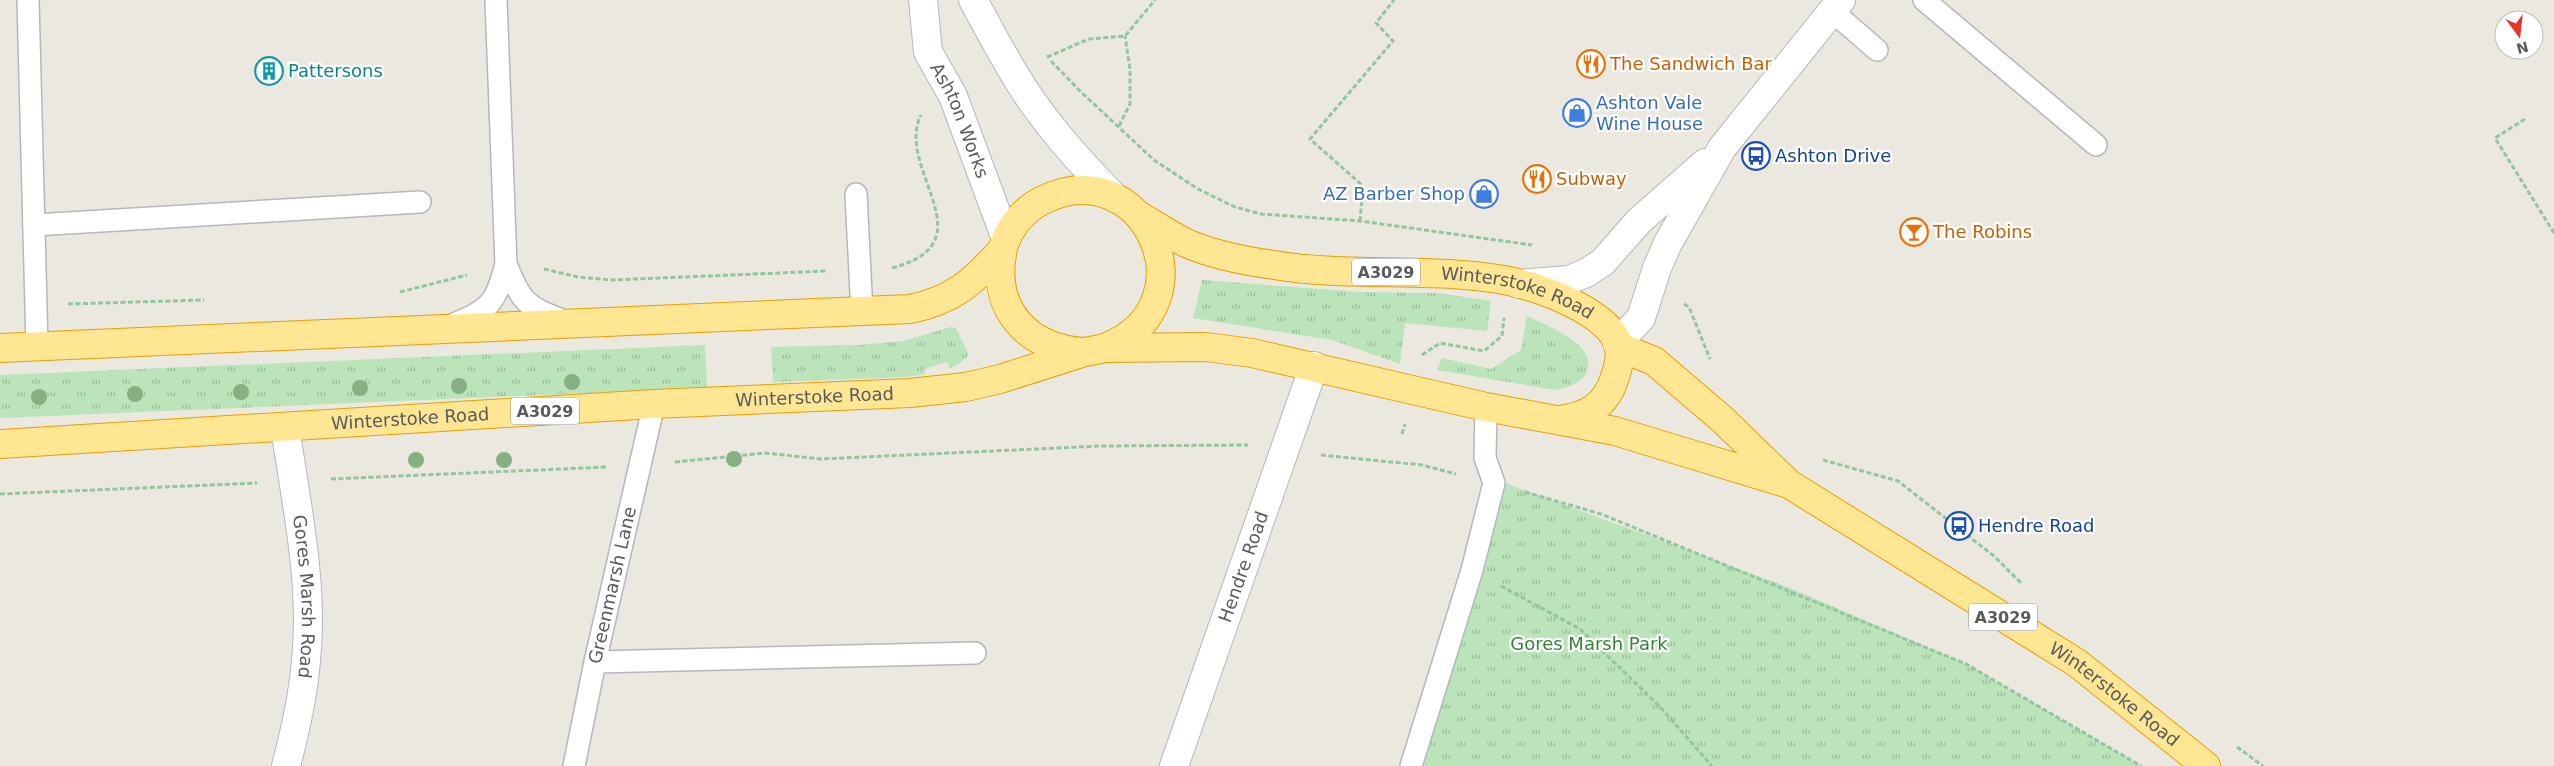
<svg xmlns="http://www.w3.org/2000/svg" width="2554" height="766" font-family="'DejaVu Sans',sans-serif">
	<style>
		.grass { fill: url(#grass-tufts) }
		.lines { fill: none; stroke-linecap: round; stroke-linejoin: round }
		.service-casing { stroke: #b5b7bc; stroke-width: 24 }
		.minor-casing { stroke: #b5b7bc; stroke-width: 30 }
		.trunk-casing { stroke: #ea9e00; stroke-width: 30 }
		.path { stroke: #93c5a0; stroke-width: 3; stroke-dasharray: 5 2.5; stroke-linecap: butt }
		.service { stroke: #fff; stroke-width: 21 }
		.minor { stroke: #fff; stroke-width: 28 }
		.trunk { stroke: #fee692; stroke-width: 28 }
		.tree { fill: #86b082 }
		.labels { text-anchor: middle; stroke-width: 4.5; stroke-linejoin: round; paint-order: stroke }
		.shield { fill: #fff; stroke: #8a8d90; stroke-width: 1 }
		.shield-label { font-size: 16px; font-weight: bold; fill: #585c60 }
		.food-label { font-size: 18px; fill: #c56008; stroke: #fff; text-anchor: start }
		.culture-label { font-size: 18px; fill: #0d838f; stroke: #fff; text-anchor: start }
		.shop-label { font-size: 18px; fill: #366cbe; stroke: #fff; text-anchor: start }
		.street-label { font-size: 18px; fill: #585c60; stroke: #fff }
		.transit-label { font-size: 18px; fill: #164399; stroke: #fff; text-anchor: start }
		.park-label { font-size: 18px; fill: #348336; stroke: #fff }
	</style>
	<defs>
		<pattern id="grass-tufts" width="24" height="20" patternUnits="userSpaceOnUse" patternTransform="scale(1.25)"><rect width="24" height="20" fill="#bbe4ba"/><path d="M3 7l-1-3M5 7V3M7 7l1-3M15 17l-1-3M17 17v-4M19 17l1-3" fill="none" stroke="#9bbc9b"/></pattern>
	</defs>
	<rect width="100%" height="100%" fill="#ebe8df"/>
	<path class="grass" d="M1202,280l158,12 78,1 53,8 -4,30 -82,-8 -5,41 -68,-24 -139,-22z
		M1527,316c18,9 67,27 61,52 -4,16 -19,19 -33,22l-118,-20 5,-12 49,11 30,-19z
		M951,327l5,1 13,27 -9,8 -10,5 -3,-6 -23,7 1,5 -19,3 -133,5 -2,-35 88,-2 44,-4z
		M705,345l2,43 -707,30v-43z
		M1505,483l285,105 176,76 175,102h-717z"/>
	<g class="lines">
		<defs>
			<g id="service">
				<path d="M28,0l9,346"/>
				<path d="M496,0l10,264"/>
				<path d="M1924,0l172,145"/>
				<path d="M1832,11l45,39"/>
				<path d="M856,194l6,119"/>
				<path d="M34,225l386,-23"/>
				<path d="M452,325c38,-16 43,-20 54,-61 16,39 20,43 59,57"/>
				<path d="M595,662l380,-9"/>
				<path id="s1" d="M574,766l21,-104 59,-258"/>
				<path d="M1411,766l61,-196 22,-87 -9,-25 1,-51"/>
			</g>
			<g id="minor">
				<path id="s2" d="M923,0l5,52 25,44 53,143"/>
				<path d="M973,0c13,23 25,47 39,70 27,47 65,89 103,128"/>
				<path d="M1519,284l50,-4 17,-7 17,-11 36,-41 66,-58"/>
				<path d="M1617,343l24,-25 16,-50 11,-25 54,-95 119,-148"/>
				<path id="s3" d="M285,427c11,76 29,157 21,234 -3,36 -11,71 -20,105"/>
				<path id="s4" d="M1174,766l140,-400"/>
			</g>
			<g id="trunk">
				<path id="s5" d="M1140,216c15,9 30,19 46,27 27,12 59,18 88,22 78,13 158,1 235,16 30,6 103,32 110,66 2,10 -1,21 -4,30 -9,29 -27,39 -56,43"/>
				<path id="s6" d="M1619,347l35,14 69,59 66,64 288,179 129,103"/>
				<path d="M0,348l910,-39c44,-9 63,-27 92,-59"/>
				<path d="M1083,352c-54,-4 -91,-41 -81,-98 3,-22 20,-43 39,-53 102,-53 174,102 66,146"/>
				<path id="s7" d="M0,444l654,-40 256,-11 56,-6 34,-8 85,-27 20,-4 101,-1 46,6 234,54 129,24 174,53"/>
			</g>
		</defs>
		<use href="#service" class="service-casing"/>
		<use href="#minor" class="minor-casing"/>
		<use href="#trunk" class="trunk-casing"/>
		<path class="path" d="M1047,57l42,-18 36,-3 30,-36
			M1051,61l30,31 73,68 44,29 37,18 26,7 99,7 172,24
			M2525,119l-30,19 59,95
			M1119,126l11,-22v-35l-5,-33
			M1360,221l3,-35 -53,-47 83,-98 -17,-18 18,-23
			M892,268c99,-26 2,-99 29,-153
			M544,269l34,8 34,3 214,-9
			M400,292l67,-17
			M68,304l136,-4
			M1684,304l5,3 21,52
			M1422,355l18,-12 44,8 18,-15 2,-18
			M1402,434l3,-10
			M1321,455l101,10 34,9
			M1823,460l75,21 96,75 28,28
			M675,462l90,-9 56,6 280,-13 147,-1
			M331,479l276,-12
			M1525,492l76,22 365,150 175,102
			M0,494l257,-11
			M1501,586l79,43 81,79 51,58
			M2237,747l26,19"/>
		<use href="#service" class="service"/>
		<use href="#minor" class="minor"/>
		<use href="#trunk" class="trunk"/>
	</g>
	<g class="tree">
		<circle cx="572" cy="382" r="8"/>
		<circle cx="459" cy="386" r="8"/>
		<circle cx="360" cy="388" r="8"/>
		<circle cx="241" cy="392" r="8"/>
		<circle cx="135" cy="394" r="8"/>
		<circle cx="39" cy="397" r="8"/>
		<circle cx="734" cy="459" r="8"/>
		<circle cx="416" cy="460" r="8"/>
		<circle cx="504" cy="460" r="8"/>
	</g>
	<defs>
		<symbol id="restaurant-ring" viewBox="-11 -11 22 22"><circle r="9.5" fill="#fff" stroke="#e8710a" stroke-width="1.5"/><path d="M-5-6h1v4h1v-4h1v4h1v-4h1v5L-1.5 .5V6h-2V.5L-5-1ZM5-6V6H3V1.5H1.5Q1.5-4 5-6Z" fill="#e8710a"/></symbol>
		<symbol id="building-ring" viewBox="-11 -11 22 22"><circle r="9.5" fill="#fff" stroke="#0f9aa8" stroke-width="1.5"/><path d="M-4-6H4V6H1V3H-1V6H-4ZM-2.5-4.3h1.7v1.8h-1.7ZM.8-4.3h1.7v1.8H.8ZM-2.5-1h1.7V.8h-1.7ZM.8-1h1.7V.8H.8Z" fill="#0f9aa8"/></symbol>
		<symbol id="shop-ring" viewBox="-11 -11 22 22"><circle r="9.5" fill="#fff" stroke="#3f7fe0" stroke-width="1.5"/><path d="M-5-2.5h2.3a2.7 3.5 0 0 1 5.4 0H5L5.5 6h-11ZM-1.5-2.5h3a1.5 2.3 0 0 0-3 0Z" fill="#3f7fe0"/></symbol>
		<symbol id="bus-ring" viewBox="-11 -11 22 22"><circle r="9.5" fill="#fff" stroke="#1a4fb4" stroke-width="1.5"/><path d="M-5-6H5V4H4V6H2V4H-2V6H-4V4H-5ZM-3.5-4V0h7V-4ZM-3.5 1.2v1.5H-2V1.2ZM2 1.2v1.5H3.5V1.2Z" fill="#1a4fb4"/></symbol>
		<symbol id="bar-ring" viewBox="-11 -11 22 22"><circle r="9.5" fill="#fff" stroke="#e8710a" stroke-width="1.5"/><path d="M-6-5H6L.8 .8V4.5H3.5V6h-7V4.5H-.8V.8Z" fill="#e8710a"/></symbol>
	</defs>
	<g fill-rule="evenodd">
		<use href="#restaurant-ring" x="1575" y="48" width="32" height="32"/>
		<use href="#building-ring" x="253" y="55" width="32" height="32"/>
		<use href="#shop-ring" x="1561" y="97" width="32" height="32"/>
		<use href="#bus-ring" x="1740" y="140" width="32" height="32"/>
		<use href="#restaurant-ring" x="1521" y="163" width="32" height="32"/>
		<use href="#shop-ring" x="1468" y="178" width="32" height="32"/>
		<use href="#bar-ring" x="1898" y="216" width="32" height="32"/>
		<use href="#bus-ring" x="1943" y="510" width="32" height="32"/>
	</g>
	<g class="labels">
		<g class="shield">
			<rect x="1352" y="258.5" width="68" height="27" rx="4"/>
			<rect x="511" y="397.5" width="68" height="27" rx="4"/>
			<rect x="1969" y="603.5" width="68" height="27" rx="4"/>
		</g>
		<g class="shield-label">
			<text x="1386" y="278">A3029</text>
			<text x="545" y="417">A3029</text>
			<text x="2003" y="623">A3029</text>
		</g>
		<g class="food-label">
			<text x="1610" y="70">The Sandwich Bar</text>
			<text x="1556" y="185">Subway</text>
			<text x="1933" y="238">The Robins</text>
		</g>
		<g class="culture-label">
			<text x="288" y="77">Pattersons</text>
		</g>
		<g class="shop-label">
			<text x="1596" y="109">Ashton Vale<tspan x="1596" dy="21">Wine House</tspan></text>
			<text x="1465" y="200" text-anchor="end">AZ Barber Shop</text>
		</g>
		<g class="street-label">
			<text dy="6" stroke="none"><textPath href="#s2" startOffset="128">Ashton Works</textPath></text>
			<text dy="6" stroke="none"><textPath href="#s5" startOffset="391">Winterstoke Road</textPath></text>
			<text dy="6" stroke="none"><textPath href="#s7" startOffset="816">Winterstoke Road</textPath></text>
			<text dy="6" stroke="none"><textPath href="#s7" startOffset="411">Winterstoke Road</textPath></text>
			<text dy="6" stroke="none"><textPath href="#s4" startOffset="211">Hendre Road</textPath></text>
			<text dy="6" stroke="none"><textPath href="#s1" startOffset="185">Greenmarsh Lane</textPath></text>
			<text dy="6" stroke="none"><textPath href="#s3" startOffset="171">Gores Marsh Road</textPath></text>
			<text dy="6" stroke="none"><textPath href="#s6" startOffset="608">Winterstoke Road</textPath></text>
		</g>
		<g class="transit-label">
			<text x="1775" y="162">Ashton Drive</text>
			<text x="1978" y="532">Hendre Road</text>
		</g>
		<g class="park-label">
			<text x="1589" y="650">Gores Marsh Park</text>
		</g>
	</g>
	<g transform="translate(2519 35) rotate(165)"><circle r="24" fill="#ffffff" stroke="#bcbebf"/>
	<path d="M0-4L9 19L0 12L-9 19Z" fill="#e93427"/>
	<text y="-8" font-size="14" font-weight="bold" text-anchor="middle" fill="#585c60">N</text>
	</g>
</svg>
